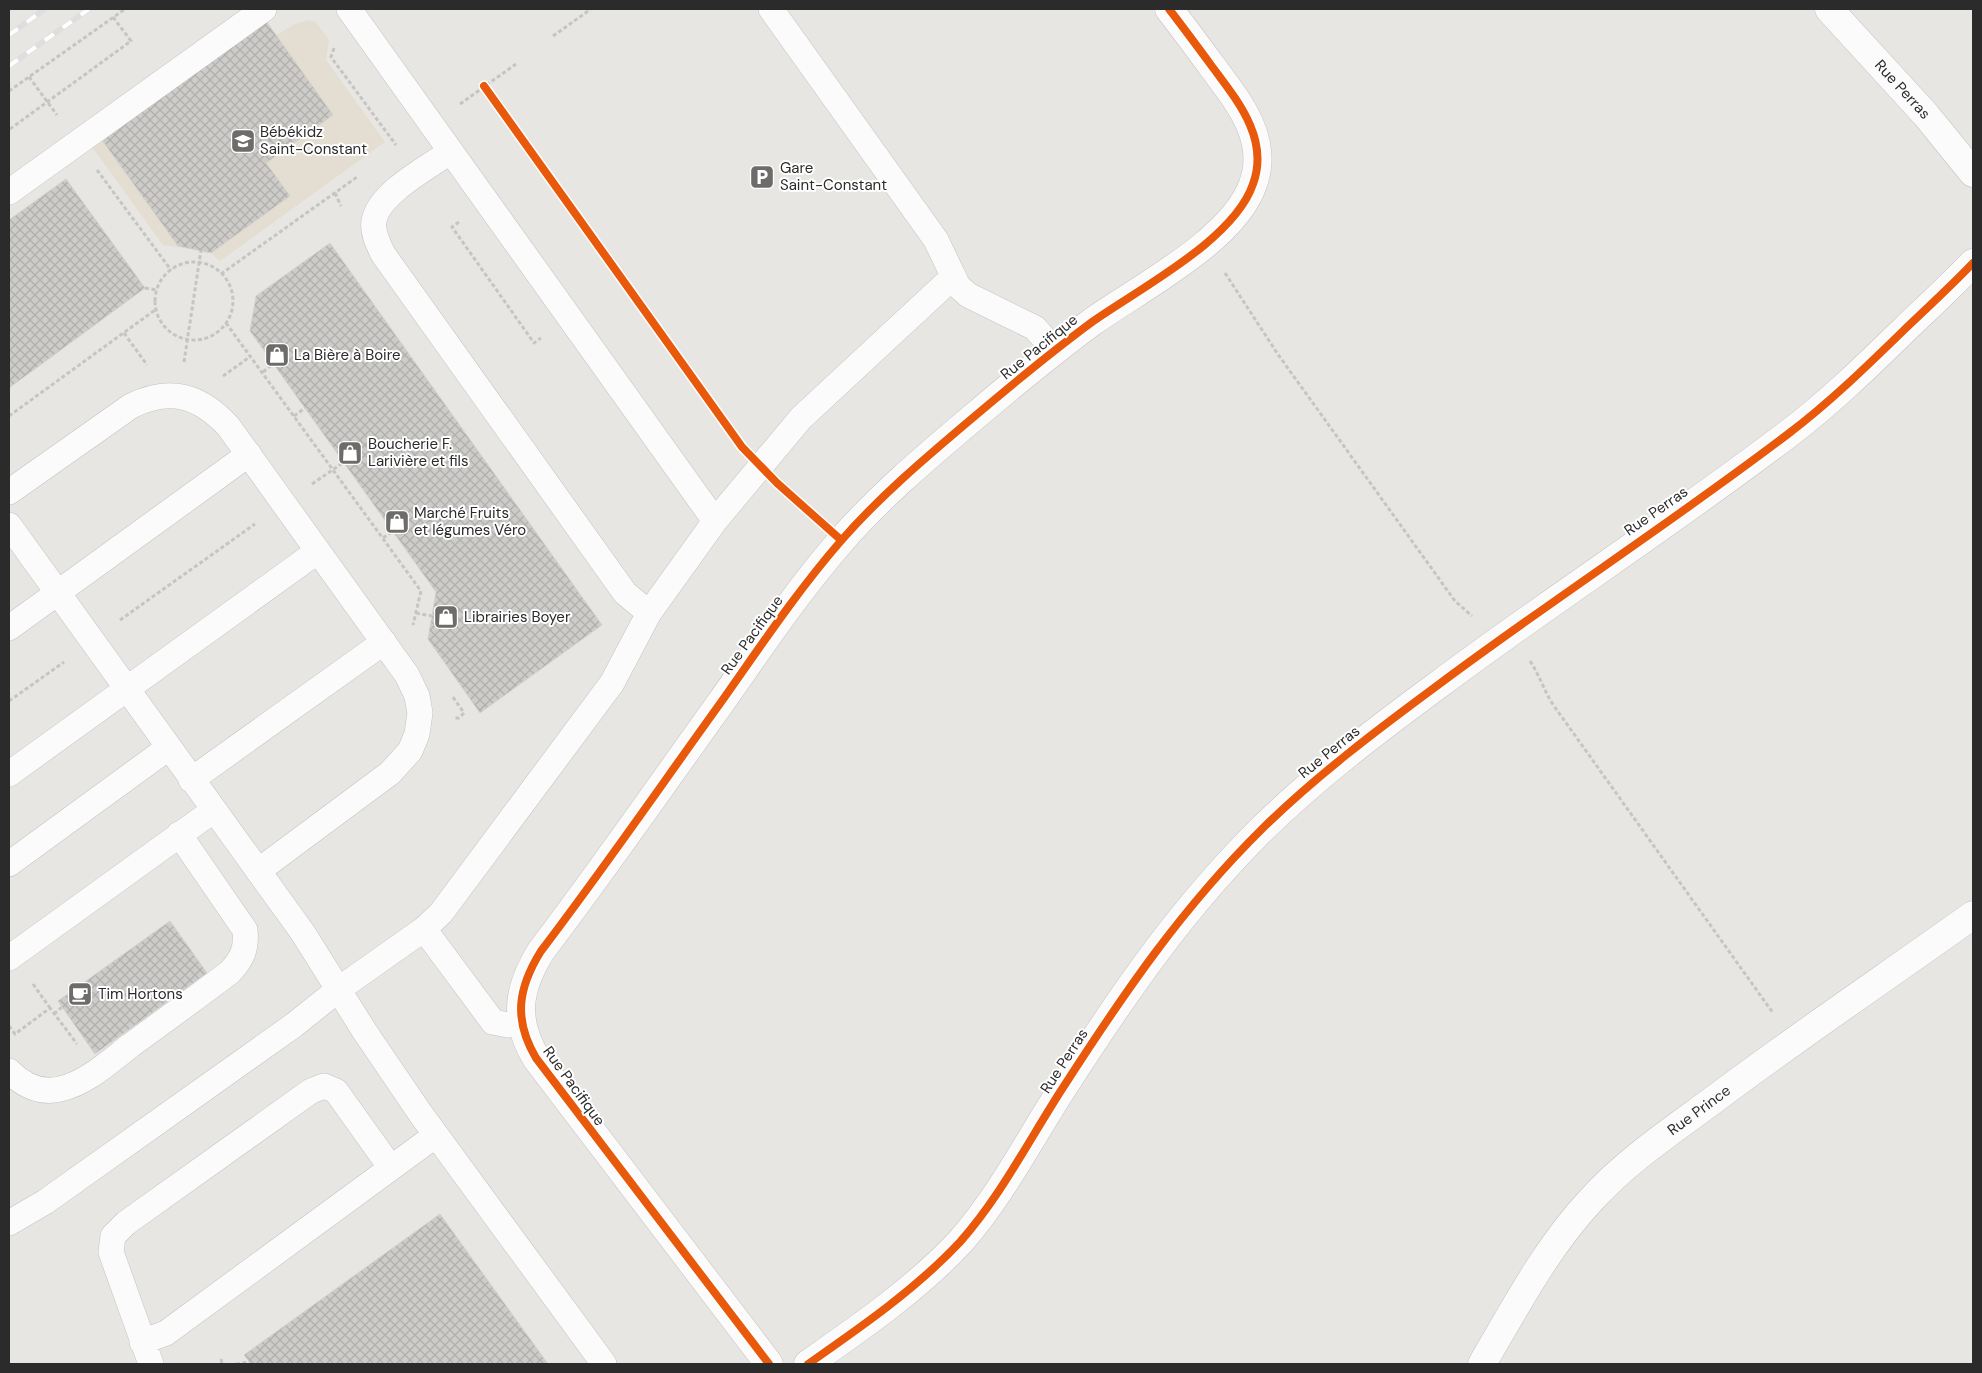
<svg xmlns="http://www.w3.org/2000/svg" width="1982" height="1373" font-family="'DM Sans',sans-serif">
	<style>
		.education { fill: #e3ded1 }
		.building { fill: url(#building-cross-hatch); stroke: #d4d2ce }
		.lines { fill: none; stroke-linecap: round; stroke-linejoin: round }
		.service-casing { stroke: #c2c2c2; stroke-width: 26 }
		.minor-casing { stroke: #c2c2c2; stroke-width: 29 }
		.path { stroke: #c5c5c4; stroke-width: 3; stroke-dasharray: 4 2.5; stroke-linecap: butt }
		.service { stroke: #fcfbfb; stroke-width: 25 }
		.minor { stroke: #fcfbfb; stroke-width: 28 }
		.rail-casing { stroke: #dededf; stroke-width: 5.5 }
		.rail { stroke: #fff; stroke-width: 4; stroke-dasharray: 11; stroke-linecap: butt }
		.cycleway-casing { stroke: #fff; stroke-width: 11 }
		.cycleway { stroke: #e8590c; stroke-width: 8 }
		.labels { text-anchor: middle; stroke-width: 4; stroke-linejoin: round; paint-order: stroke }
		.street-label { font-size: 15px; fill: #2b2b2b; stroke: #fff }
		.poi-label { font-size: 15px; fill: #2b2b2b; stroke: #fff; text-anchor: start }
	</style>
	<defs>
		<pattern id="building-cross-hatch" width="8" height="8" patternUnits="userSpaceOnUse" patternTransform="scale(1.25)"><rect width="8" height="8" fill="#ceccc9"/><path d="M0 0l8 8M0 8l8-8" fill="none" stroke="#b1afad"/></pattern>
	</defs>
	<rect width="100%" height="100%" fill="#e8e6e2"/>
	<path class="education" d="M308,20l7,1 14,19 -3,20 59,82 -165,119 -9,-8 -10,-3 -38,-5 -71,-98 201,-122z"/>
	<path class="building" d="M266,21l67,94 -67,48 24,33 -79,57 -33,-7 -76,-106z
		M66,179l79,109 -136,100v-168z
		M330,243l272,382 -122,88 -52,-74 8,-47 -186,-261 6,-35z
		M170,921l37,52 -112,81 -37,-53z
		M440,1214l108,150h-297l-7,-9z"/>
	<g class="lines">
		<defs>
			<path id="service" d="M349,9l366,512
				M771,9l165,231 22,46 10,9 67,33 20,23
				M450,152c-22,15 -72,42 -76,69 -2,11 4,23 9,33l242,339 24,20
				M9,192l255,-183
				M9,492l122,-86c39,-19 68,-11 97,20l179,249 10,21 3,17 -3,21 -7,17 -20,22 -132,98
				M9,525l294,408 62,99 55,81 184,251
				M9,628l240,-174
				M9,774l309,-223
				M191,780l193,-138
				M9,864l159,-116
				M424,929l69,93 15,3 13,-3
				M9,958l205,-148
				M9,1071c14,14 31,23 51,18 27,-6 50,-28 71,-44 33,-24 66,-48 99,-73 12,-13 17,-23 15,-42l-66,-96
				M9,1223l36,-21 249,-177 45,-36 85,-60 17,-16 171,-230 37,-70 66,-92 86,-103 152,-141
				M142,1342l24,-9 270,-198
				M151,1364l-40,-112 2,-16 13,-13 185,-132 13,-5 12,5 55,77"/>
			<g id="minor">
				<path id="s1" d="M1829,9l97,106 47,58"/>
				<path d="M769,1364l-233,-306c-23,-39 -18,-70 5,-107 61,-80 119,-164 178,-246 39,-55 76,-111 121,-163 38,-44 84,-83 129,-121 40,-34 81,-68 123,-99 48,-34 142,-82 161,-138 17,-46 -17,-85 -42,-119 -14,-19 -28,-38 -42,-56"/>
				<path d="M808,1364c53,-37 108,-75 152,-122 41,-46 70,-104 104,-156 60,-93 118,-178 198,-257 54,-53 115,-99 176,-144 115,-86 236,-164 350,-251 41,-31 78,-67 115,-103 24,-23 48,-45 70,-68"/>
				<path id="s2" d="M1482,1364c33,-56 64,-116 109,-164 37,-41 85,-72 129,-105 83,-62 169,-120 253,-180"/>
			</g>
		</defs>
		<use href="#service" class="service-casing"/>
		<use href="#minor" class="minor-casing"/>
		<path class="path" d="M553,36l38,-27
			M334,48l-3,9 65,88
			M29,77l28,38
			M9,91l116,-82
			M460,104l56,-40
			M10,129l121,-88 -18,-24
			M97,170l74,100
			M335,193l6,13
			M459,222l-7,5 82,116 7,-5
			M155 301a39 39 0 1 1 78 0a39 39 0 1 1-78 0Z
			M1225,273l52,80 178,248 17,15
			M221,274l136,-97
			M145,288l12,2
			M226,323l195,268 -8,34
			M124,333l23,32
			M184,362l17,-112
			M263,372l10,-8
			M223,376l28,-20
			M9,416l146,-106
			M294,416l11,-8
			M312,484l32,-22
			M383,538l10,-7
			M416,613l16,3
			M120,620l135,-96
			M1530,661c10,15 14,30 24,45l219,307
			M453,697l11,16 -5,5h-4
			M9,701l55,-39
			M33,984l17,24
			M54,1014l8,-7
			M9,1026l6,8 35,-26 27,36
			M221,1359l1,5
			M236,1364l14,-2"/>
		<use href="#service" class="service"/>
		<use href="#minor" class="minor"/>
		<defs>
			<path id="rail" d="M9,35l36,-26
				M9,66l80,-57"/>
		</defs>
		<use href="#rail" class="rail-casing"/>
		<use href="#rail" class="rail"/>
		<defs>
			<path id="cycleway" d="M484,86l258,361 35,36 64,57
				M769,1364l-233,-306c-23,-39 -18,-70 5,-107 61,-80 119,-164 178,-246 39,-55 76,-111 121,-163 38,-44 84,-83 129,-121 40,-34 81,-68 123,-99 48,-34 142,-82 161,-138 17,-46 -17,-85 -42,-119 -14,-19 -28,-38 -42,-56
				M808,1364c53,-37 108,-75 152,-122 41,-46 70,-104 104,-156 60,-93 118,-178 198,-257 54,-53 115,-99 176,-144 115,-86 236,-164 350,-251 41,-31 78,-67 115,-103 24,-23 48,-45 70,-68"/>
		</defs>
		<use href="#cycleway" class="cycleway-casing"/>
		<use href="#cycleway" class="cycleway"/>
	</g>
	<defs>
		<symbol id="school-square" viewBox="-11 -11 22 22"><rect x="-9" y="-9" width="18" height="18" rx="4" fill="#6d6c6b" stroke="#fff"/><path d="M0-5L7-2L0 1L-7-2ZM-4 1L0 2.5L4 1V4Q0 6-4 4Z" fill="#fff"/></symbol>
		<symbol id="parking-square" viewBox="-11 -11 22 22"><rect x="-9" y="-9" width="18" height="18" rx="4" fill="#6d6c6b" stroke="#fff"/><path d="M-3.5-5.5H1a3.5 3.5 0 0 1 0 7H-1V5.5H-3.5ZM-1-3.4V-.6H.8a1.4 1.4 0 0 0 0-2.8Z" fill="#fff"/></symbol>
		<symbol id="shop-square" viewBox="-11 -11 22 22"><rect x="-9" y="-9" width="18" height="18" rx="4" fill="#6d6c6b" stroke="#fff"/><path d="M-5-2.5h2.3a2.7 3.5 0 0 1 5.4 0H5L5.5 6h-11ZM-1.5-2.5h3a1.5 2.3 0 0 0-3 0Z" fill="#fff"/></symbol>
		<symbol id="cafe-square" viewBox="-11 -11 22 22"><rect x="-9" y="-9" width="18" height="18" rx="4" fill="#6d6c6b" stroke="#fff"/><path d="M-5.5-4.5H6V0H3Q3 3.5 0 3.5H-2.5Q-5.5 3.5-5.5 0ZM3-3.2v2h1.7v-2ZM-6 4.5H4V6H-6Z" fill="#fff"/></symbol>
	</defs>
	<g fill-rule="evenodd">
		<use href="#school-square" x="229" y="127" width="28" height="28"/>
		<use href="#parking-square" x="748" y="163" width="28" height="28"/>
		<use href="#shop-square" x="263" y="341" width="28" height="28"/>
		<use href="#shop-square" x="336" y="439" width="28" height="28"/>
		<use href="#shop-square" x="383" y="508" width="28" height="28"/>
		<use href="#shop-square" x="432" y="603" width="28" height="28"/>
		<use href="#cafe-square" x="66" y="980" width="28" height="28"/>
	</g>
	<g class="labels">
		<g class="street-label">
			<text dy="5" stroke="none"><textPath href="#s1" startOffset="109">Rue Perras</textPath></text>
			<text transform="translate(1039 347) rotate(-39)" y="5">Rue Pacifique</text>
			<text transform="translate(1656 511) rotate(-35)" y="5">Rue Perras</text>
			<text transform="translate(752 635) rotate(-54)" y="5">Rue Pacifique</text>
			<text transform="translate(1329 752) rotate(-39)" y="5">Rue Perras</text>
			<text transform="translate(1064 1061) rotate(-57)" y="5">Rue Perras</text>
			<text transform="translate(574 1086) rotate(54)" y="5">Rue Pacifique</text>
			<text dy="5" stroke="none"><textPath href="#s2" startOffset="338">Rue Prince</textPath></text>
		</g>
		<g class="poi-label">
			<text x="260" y="137">Bébékidz<tspan x="260" dy="17">Saint-Constant</tspan></text>
			<text x="780" y="173">Gare<tspan x="780" dy="17">Saint-Constant</tspan></text>
			<text x="294" y="360">La Bière à Boire</text>
			<text x="368" y="449">Boucherie F.<tspan x="368" dy="17">Larivière et fils</tspan></text>
			<text x="414" y="518">Marché Fruits<tspan x="414" dy="17">et légumes Véro</tspan></text>
			<text x="464" y="622">Librairies Boyer</text>
			<text x="98" y="999">Tim Hortons</text>
		</g>
	</g>
	<rect width="1982" height="1373" fill="none" stroke="#2b2b2b" stroke-width="20"/>
</svg>
